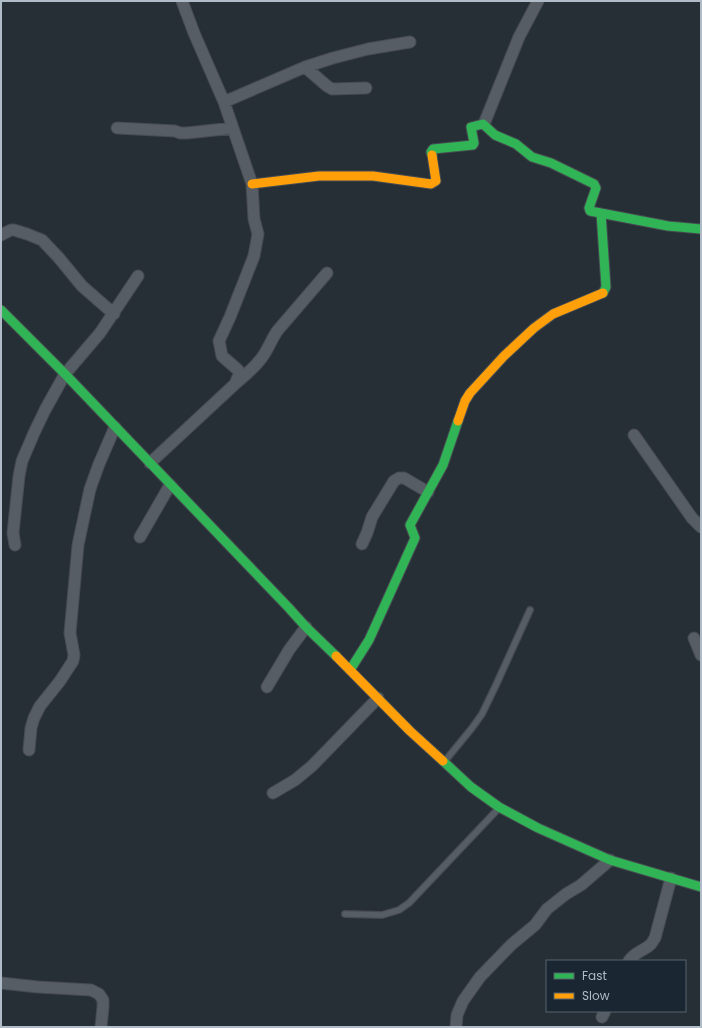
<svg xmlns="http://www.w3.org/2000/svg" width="702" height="1028" font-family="Poppins,sans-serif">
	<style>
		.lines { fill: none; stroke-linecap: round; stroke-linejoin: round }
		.lane-casing { stroke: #454b51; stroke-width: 8 }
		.street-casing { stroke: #454b51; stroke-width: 13 }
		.fast-casing { stroke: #454b51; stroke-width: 11 }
		.slow-casing { stroke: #454b51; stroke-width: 11 }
		.lane { stroke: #575d64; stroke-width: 5.5 }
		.street { stroke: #575d64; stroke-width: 11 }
		.fast { stroke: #30b455; stroke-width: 9 }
		.slow { stroke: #ff9f0a; stroke-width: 9 }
	</style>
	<rect width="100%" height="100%" fill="#272f36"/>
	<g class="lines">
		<defs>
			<path id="lane" d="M445,761l27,-33 10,-14 14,-29 34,-75
				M345,914l37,1 17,-5 10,-7 90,-95"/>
			<path id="street" d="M305,67l22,19 5,3 34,-1
				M224,102l81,-35 28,-9 35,-9 42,-7
				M484,124l35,-87 19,-36
				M117,128l58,3 5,2h7l46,-5
				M1,235l10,-5h3l13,4 15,6 17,18 23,28 32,28
				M235,384c9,-8 18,-15 25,-24 8,-9 11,-21 18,-30l49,-57
				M634,435l58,83 9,9
				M150,463l85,-79 4,-9 -1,-5 -16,-14 -3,-15 11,-24 24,-61 4,-22 -4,-15 -2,-35 -28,-82 -30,-69 -12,-32
				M140,537l30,-52
				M362,544l5,-11 5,-16 22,-36 5,-3h5l24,14
				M15,545l-2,-12 6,-57 3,-15 12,-28 11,-23 20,-36 35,-41 38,-57
				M694,638l7,17
				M267,687l22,-37 17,-23
				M29,750l2,-22 3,-10 6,-12 20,-25 13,-20 1,-6 -4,-22 8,-88 12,-56 9,-25 16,-37
				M273,793l22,-13 17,-14 66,-68
				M629,961c5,-9 15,-10 22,-17 1,-1 3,-5 4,-6l16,-60
				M1,983l37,4 53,3 8,4 4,6v7l-2,20
				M602,1017l3,-6
				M456,1027l1,-12 6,-14 17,-24 31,-32 24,-20 12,-16 19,-15 15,-9 29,-25"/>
			<path id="fast" d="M432,155l-1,-3 2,-3 40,-4 1,-2 -3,-16 12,-3 12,11 21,9 16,13 19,6 43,21 2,4 -7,20 1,3 78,15 33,3
				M601,213l5,74 -3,6
				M1,310l64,64 223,233 18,20 30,29
				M350,670l19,-30 46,-102 -5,-13 33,-60 15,-44
				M443,761l28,26 28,20 39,21 72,32 91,27"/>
			<path id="slow" d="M252,184l67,-8h54l58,8 5,-3 -4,-26
				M458,421l7,-20 5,-8 34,-37 30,-28 19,-14 50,-21
				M336,656l74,75 33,30"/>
		</defs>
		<use href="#lane" class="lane-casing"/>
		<use href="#street" class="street-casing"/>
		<use href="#fast" class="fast-casing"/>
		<use href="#slow" class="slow-casing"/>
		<use href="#lane" class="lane"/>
		<use href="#street" class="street"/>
		<use href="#fast" class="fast"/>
		<use href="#slow" class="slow"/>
	</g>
	<rect width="702" height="1028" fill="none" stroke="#b0bbc8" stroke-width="4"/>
	<rect x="546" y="960" width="140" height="52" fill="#1a2631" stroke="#56626d"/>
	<rect x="554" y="973" width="20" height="6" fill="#30b455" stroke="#56626d"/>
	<text x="582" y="980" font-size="12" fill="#b0bbc8">Fast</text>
	<rect x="554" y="993" width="20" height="6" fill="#ff9f0a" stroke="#56626d"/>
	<text x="582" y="1000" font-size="12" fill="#b0bbc8">Slow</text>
</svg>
